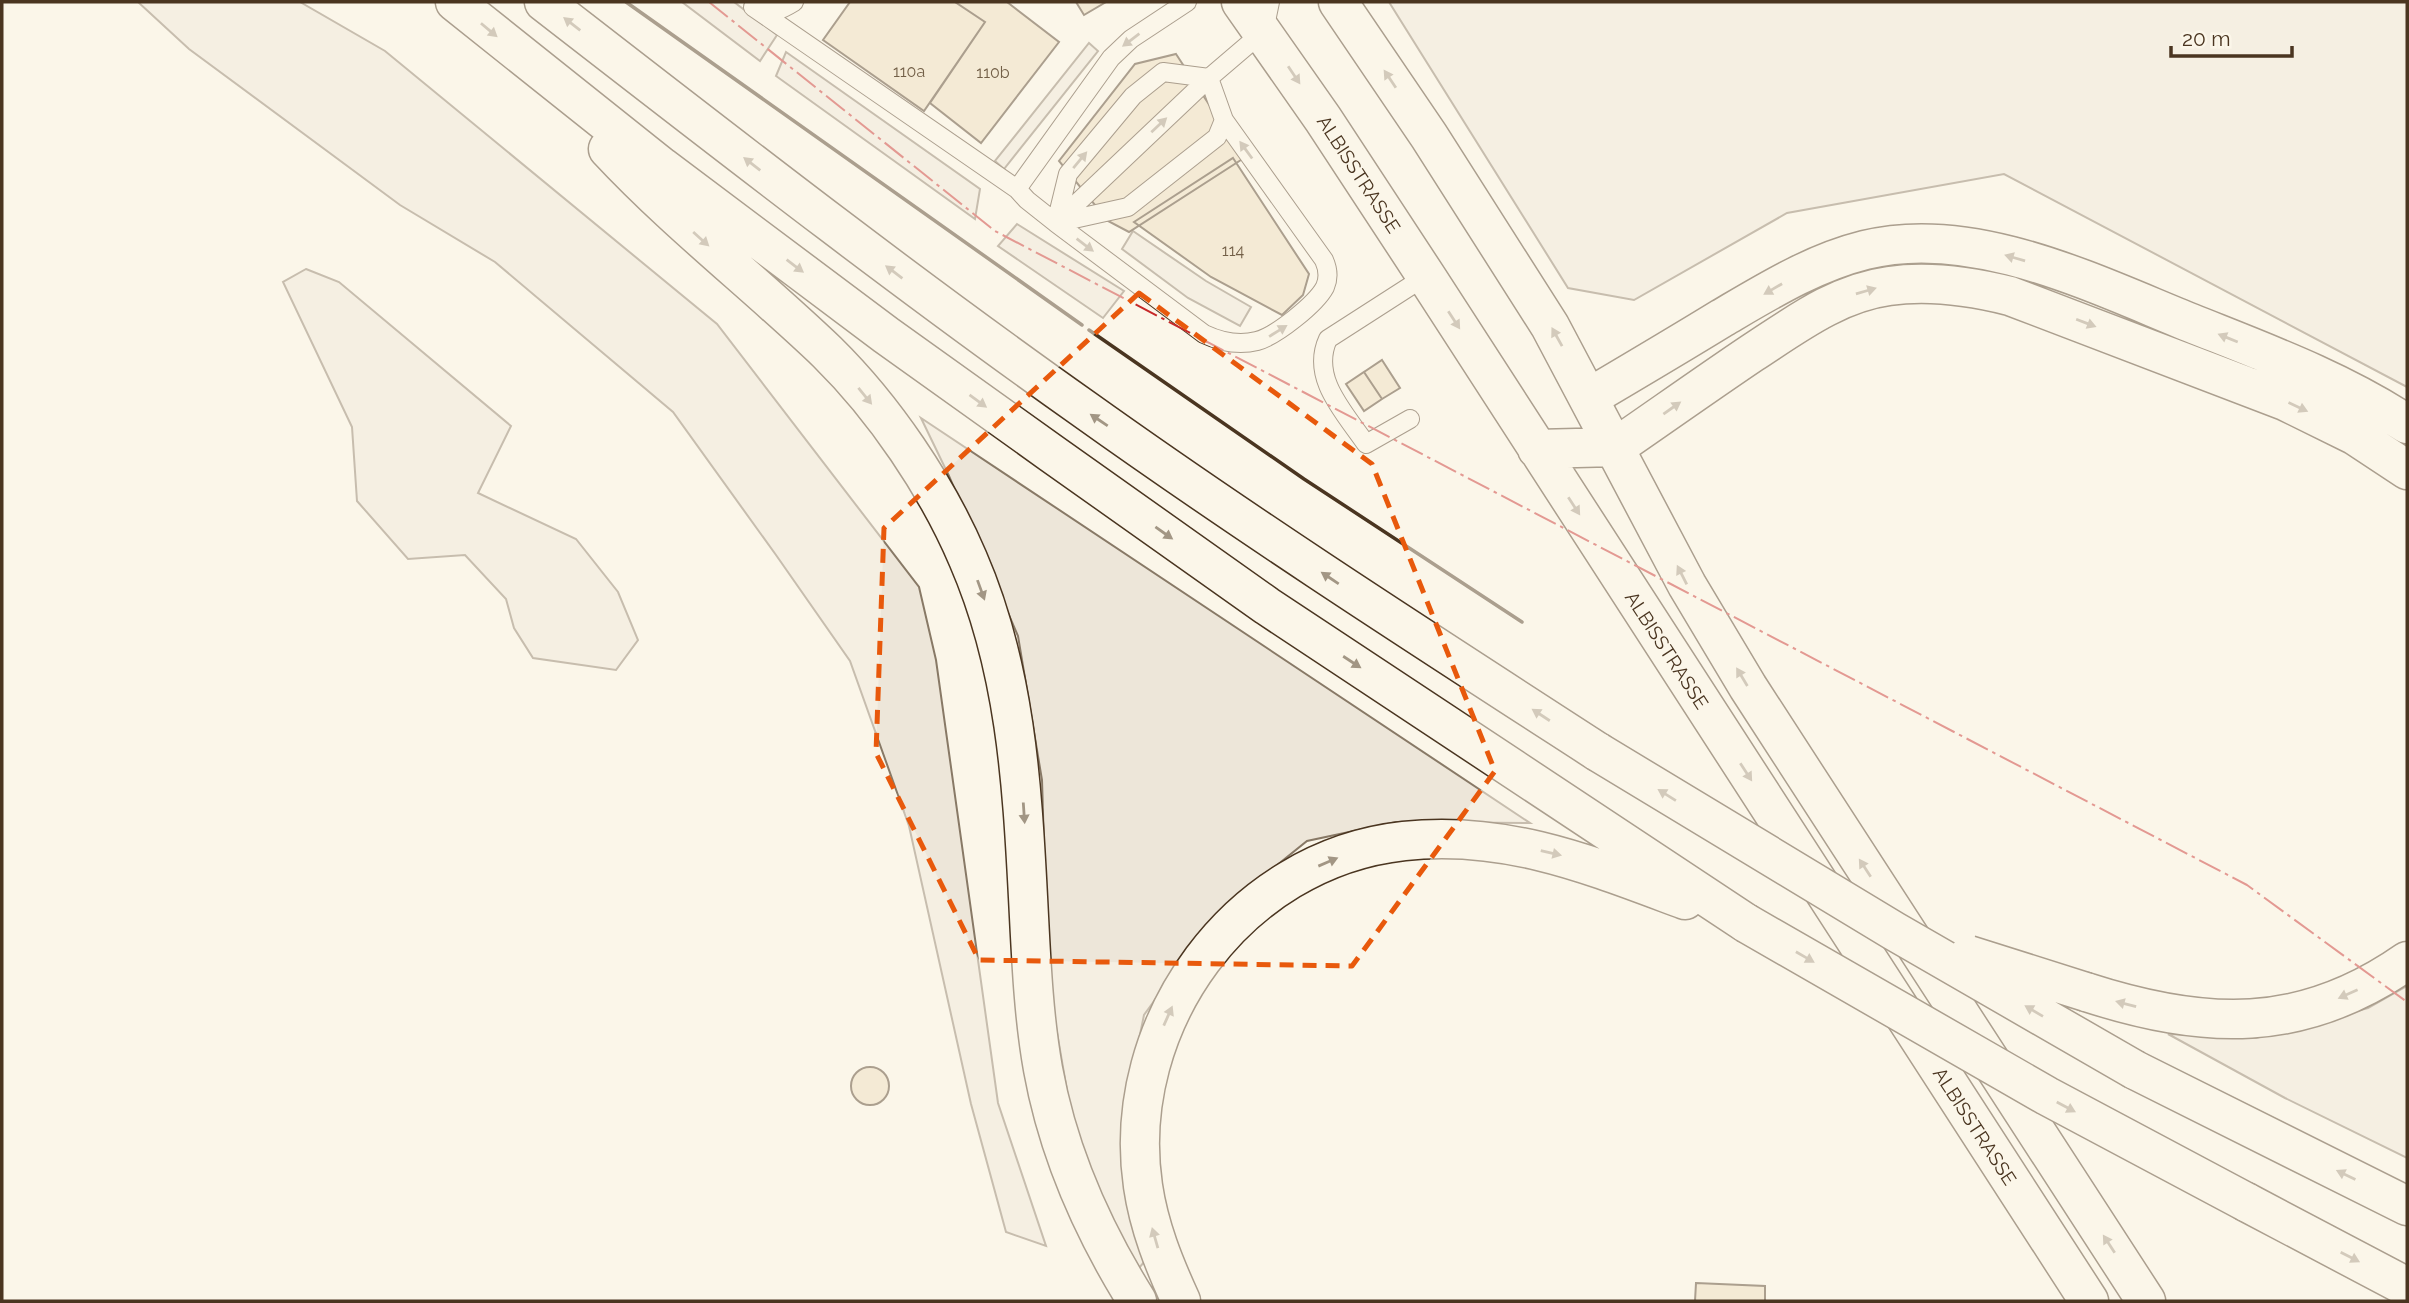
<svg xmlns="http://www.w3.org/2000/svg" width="2409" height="1303" font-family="Raleway,sans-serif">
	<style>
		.green { fill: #ede6d9; stroke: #887966; stroke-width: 2 }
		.parking { fill: #ede7d9; stroke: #887966; stroke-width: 2 }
		.building { fill: #ecdcbc; stroke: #4a3520; stroke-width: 2 }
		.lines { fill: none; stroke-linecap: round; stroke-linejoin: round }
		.service-casing { stroke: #4a3520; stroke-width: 20 }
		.secondary-casing { stroke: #4a3520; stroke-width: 41 }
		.motorway-casing { stroke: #4a3520; stroke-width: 41 }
		.service { stroke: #fbf6e9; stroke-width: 18 }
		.secondary { stroke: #fbf6e9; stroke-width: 38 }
		.motorway { stroke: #fbf6e9; stroke-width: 38 }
		.motorway-bridge-casing { stroke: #4a3520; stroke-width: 41; stroke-linecap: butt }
		.motorway-bridge { stroke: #fbf6e9; stroke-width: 38 }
		.wall { stroke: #4a3520; stroke-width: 3.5 }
		.power { stroke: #c62828; stroke-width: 2; stroke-dasharray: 24 5 3.5 5; stroke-linecap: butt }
		.oneway { fill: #a29684 }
		.marked { fill: none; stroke: #e8590c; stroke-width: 5; stroke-dasharray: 14 9; stroke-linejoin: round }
		.labels { text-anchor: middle; stroke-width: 5; stroke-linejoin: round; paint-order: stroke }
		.number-label { font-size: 16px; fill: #725f47 }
		.street-label { font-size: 19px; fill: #4a3520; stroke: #fbf6e9 }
	</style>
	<rect width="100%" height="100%" fill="#fbf6e9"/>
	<path class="green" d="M138,2h162l85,49 332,273 202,263 17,73 62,443 48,143 -40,-14 -35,-128 -62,-278 -59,-165 -74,-106 -103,-143 -178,-150 -95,-57 -211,-156z
		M1389,2h1018v385l-403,-213 -217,39 -153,87 -66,-12z
		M306,269l33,13 172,144 -33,67 98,46 42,53 20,48 -22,30 -83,-12 -19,-30 -8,-29 -41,-44 -57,4 -51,-58 -5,-74 -69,-145z
		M921,418l609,405 -134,-1 -89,19 -87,70 -76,104 -22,107 24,138 -8,9 -16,-27 -47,-105 -27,-157 -6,-200 -24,-144 -69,-160z
		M2407,986v172l-122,-60 -117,-64 88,4 112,-30z"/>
	<path class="parking" d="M682,2h52l43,33 -17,26z
		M1089,43l9,8 -94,118 -9,-8z
		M786,52l194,137 -5,30 -199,-143z
		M1017,224l107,67 -21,27 -105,-72z
		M1133,231l73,50 45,26 -11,19 -52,-28 -66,-49z"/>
	<path class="building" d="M850,2h105l30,20 -61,89 -101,-71z
		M955,2h52l52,40 -78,101 -51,-40 55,-81z
		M1076,2h30l-22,13z
		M1176,54l68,104 -115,74 -21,-11 -49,-60 76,-97z
		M1233,158l76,116 -6,21 -21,20 -71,-38 -77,-55z
		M1382,360l18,28 -18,11 -18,-27z
		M1364,372l18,27 -18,12 -18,-27z
		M851 1086a19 19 0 1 1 38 0a19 19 0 1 1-38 0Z
		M1696,1283l69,3v15h-70z"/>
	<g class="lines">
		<defs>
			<path id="service" d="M1187,2l-56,37 -20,19 -94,131 10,11 29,23 148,111c17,8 34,12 53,7 19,-5 59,-37 68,-54 4,-9 3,-18 -1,-27l-100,-140 -15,-42
				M753,7l264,182
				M758,9c15,5 23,1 36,-7
				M1056,223l153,-145 55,-47 6,-29
				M1056,223l12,-49 65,-78 30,-24 46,6
				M1056,223l72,-16 89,-70 7,-17
				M1410,419l-44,25c-21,-31 -56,-66 -38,-105l98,-63"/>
			<path id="secondary" d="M1241,2l82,117 103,157 663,1025
				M1338,2l91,134 121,190 137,259 61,102 398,614
				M1537,449l79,-2"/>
			<path id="motorway" d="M455,2l207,165 224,168 165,118 216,153 479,317
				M544,2c178,138 356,277 540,407 168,120 341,231 514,343
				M608,149c68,73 147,134 219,203 57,56 110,134 141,207 47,108 54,222 60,338 3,57 5,116 15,172 15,83 49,160 94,232
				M1590,397c44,-26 88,-52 132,-79 46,-27 91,-55 143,-68 108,-27 229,34 326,73 75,30 149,57 216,101
				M1616,447c45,-31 90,-63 136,-94 43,-28 85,-60 137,-67 41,-6 81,0 121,10l275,105 69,34 53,35
				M2086,992c118,38 215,43 321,-31
				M2135,1070l272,136
				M2246,1202l161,85
				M1181,1301c-17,-37 -32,-74 -38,-115 -24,-162 95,-327 261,-345 103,-11 187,24 281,59"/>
		</defs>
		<use href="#service" class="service-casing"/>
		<use href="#secondary" class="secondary-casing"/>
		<use href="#motorway" class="motorway-casing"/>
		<use href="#service" class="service"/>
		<use href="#secondary" class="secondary"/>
		<use href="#motorway" class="motorway"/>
		<defs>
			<path id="motorway-bridge" d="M1598,752l296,179 241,139
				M1746,923l301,173 199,106
				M1969,955l117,37"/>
		</defs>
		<use href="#motorway-bridge" class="motorway-bridge-casing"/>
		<use href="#motorway-bridge" class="motorway-bridge"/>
		<path class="wall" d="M626,2l456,323
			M1089,330l215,149 218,143"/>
		<path class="power" d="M709,2l286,229 1252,654 160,117"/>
	</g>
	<defs><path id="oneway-solid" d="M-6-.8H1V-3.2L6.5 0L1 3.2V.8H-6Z" transform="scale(1.75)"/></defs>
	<g class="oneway">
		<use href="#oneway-solid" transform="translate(572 24) rotate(-142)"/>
		<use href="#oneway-solid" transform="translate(489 30) rotate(40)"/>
		<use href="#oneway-solid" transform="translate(1131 40) rotate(143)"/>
		<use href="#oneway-solid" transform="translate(1294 75) rotate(56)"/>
		<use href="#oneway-solid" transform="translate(1390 79) rotate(-124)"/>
		<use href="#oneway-solid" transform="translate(1159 125) rotate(-43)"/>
		<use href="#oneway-solid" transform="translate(1246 150) rotate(-126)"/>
		<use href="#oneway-solid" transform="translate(1080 160) rotate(-50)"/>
		<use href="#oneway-solid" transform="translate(752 164) rotate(-142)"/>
		<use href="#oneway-solid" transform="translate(701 239) rotate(42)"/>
		<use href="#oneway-solid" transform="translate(1085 245) rotate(37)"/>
		<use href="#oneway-solid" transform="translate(2015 258) rotate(-164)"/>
		<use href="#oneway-solid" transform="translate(795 266) rotate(37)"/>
		<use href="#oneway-solid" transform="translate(894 272) rotate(-143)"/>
		<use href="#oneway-solid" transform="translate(1773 289) rotate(150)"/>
		<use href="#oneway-solid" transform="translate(1866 291) rotate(-16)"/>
		<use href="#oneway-solid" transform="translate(1454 320) rotate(57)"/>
		<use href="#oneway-solid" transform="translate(2086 323) rotate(21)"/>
		<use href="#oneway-solid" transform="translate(1278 331) rotate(-32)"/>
		<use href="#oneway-solid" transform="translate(1557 337) rotate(-119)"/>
		<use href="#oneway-solid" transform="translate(2228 338) rotate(-158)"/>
		<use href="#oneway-solid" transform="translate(865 396) rotate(51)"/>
		<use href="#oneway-solid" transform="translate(978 401) rotate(36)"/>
		<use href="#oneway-solid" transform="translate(2298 407) rotate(25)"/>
		<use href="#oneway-solid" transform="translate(1672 408) rotate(-35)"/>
		<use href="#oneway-solid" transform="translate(1099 420) rotate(-146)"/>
		<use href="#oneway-solid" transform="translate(1574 506) rotate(57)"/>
		<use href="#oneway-solid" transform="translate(1164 533) rotate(35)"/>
		<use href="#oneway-solid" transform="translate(1682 575) rotate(-117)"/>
		<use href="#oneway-solid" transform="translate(1330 578) rotate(-146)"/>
		<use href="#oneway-solid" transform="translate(981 590) rotate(70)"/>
		<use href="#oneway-solid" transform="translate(1352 662) rotate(33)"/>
		<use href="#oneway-solid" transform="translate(1742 677) rotate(-121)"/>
		<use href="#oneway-solid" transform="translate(1541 715) rotate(-147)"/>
		<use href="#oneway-solid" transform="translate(1746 772) rotate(57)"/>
		<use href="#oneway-solid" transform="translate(1667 795) rotate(-148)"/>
		<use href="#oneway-solid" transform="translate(1024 813) rotate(86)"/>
		<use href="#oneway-solid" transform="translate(1551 853) rotate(13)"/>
		<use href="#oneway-solid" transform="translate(1328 862) rotate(-23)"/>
		<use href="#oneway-solid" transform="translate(1865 868) rotate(-123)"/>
		<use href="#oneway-solid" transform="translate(1805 957) rotate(30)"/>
		<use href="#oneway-solid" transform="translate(2348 994) rotate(156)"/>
		<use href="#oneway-solid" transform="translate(2126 1004) rotate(-165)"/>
		<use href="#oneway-solid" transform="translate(2034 1011) rotate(-149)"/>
		<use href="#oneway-solid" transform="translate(1168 1016) rotate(-66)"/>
		<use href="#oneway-solid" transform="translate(2066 1107) rotate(28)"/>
		<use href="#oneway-solid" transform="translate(2346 1175) rotate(-154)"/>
		<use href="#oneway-solid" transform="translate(1155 1238) rotate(-106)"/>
		<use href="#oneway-solid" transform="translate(2109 1244) rotate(-123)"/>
		<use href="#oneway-solid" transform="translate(2350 1257) rotate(27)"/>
	</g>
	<path d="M0 0H2409V1303H0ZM1139,293l233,171 123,307 -143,195 -373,-6 -103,-207 8,-225z" fill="#fbf6e9" fill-opacity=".55" fill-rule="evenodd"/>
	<path class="marked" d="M1139,293l233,171 123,307 -143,195 -373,-6 -103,-207 8,-225z"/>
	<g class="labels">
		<g class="number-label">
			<text x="909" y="77">110a</text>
			<text x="993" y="78">110b</text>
			<text x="1233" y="256">114</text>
		</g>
		<g class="street-label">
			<text transform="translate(1359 174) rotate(57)" y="7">ALBISSTRASSE</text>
			<text transform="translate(1667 650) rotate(57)" y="7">ALBISSTRASSE</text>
			<text transform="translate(1975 1126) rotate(57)" y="7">ALBISSTRASSE</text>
		</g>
	</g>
	<rect width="2409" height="1303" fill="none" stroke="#4a3520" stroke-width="7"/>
	<path d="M2171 46v10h121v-10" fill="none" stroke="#4a3520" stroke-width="3.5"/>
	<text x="2182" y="46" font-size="21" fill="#4a3520" stroke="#fbf6e9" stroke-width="5" paint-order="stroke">20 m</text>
</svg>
